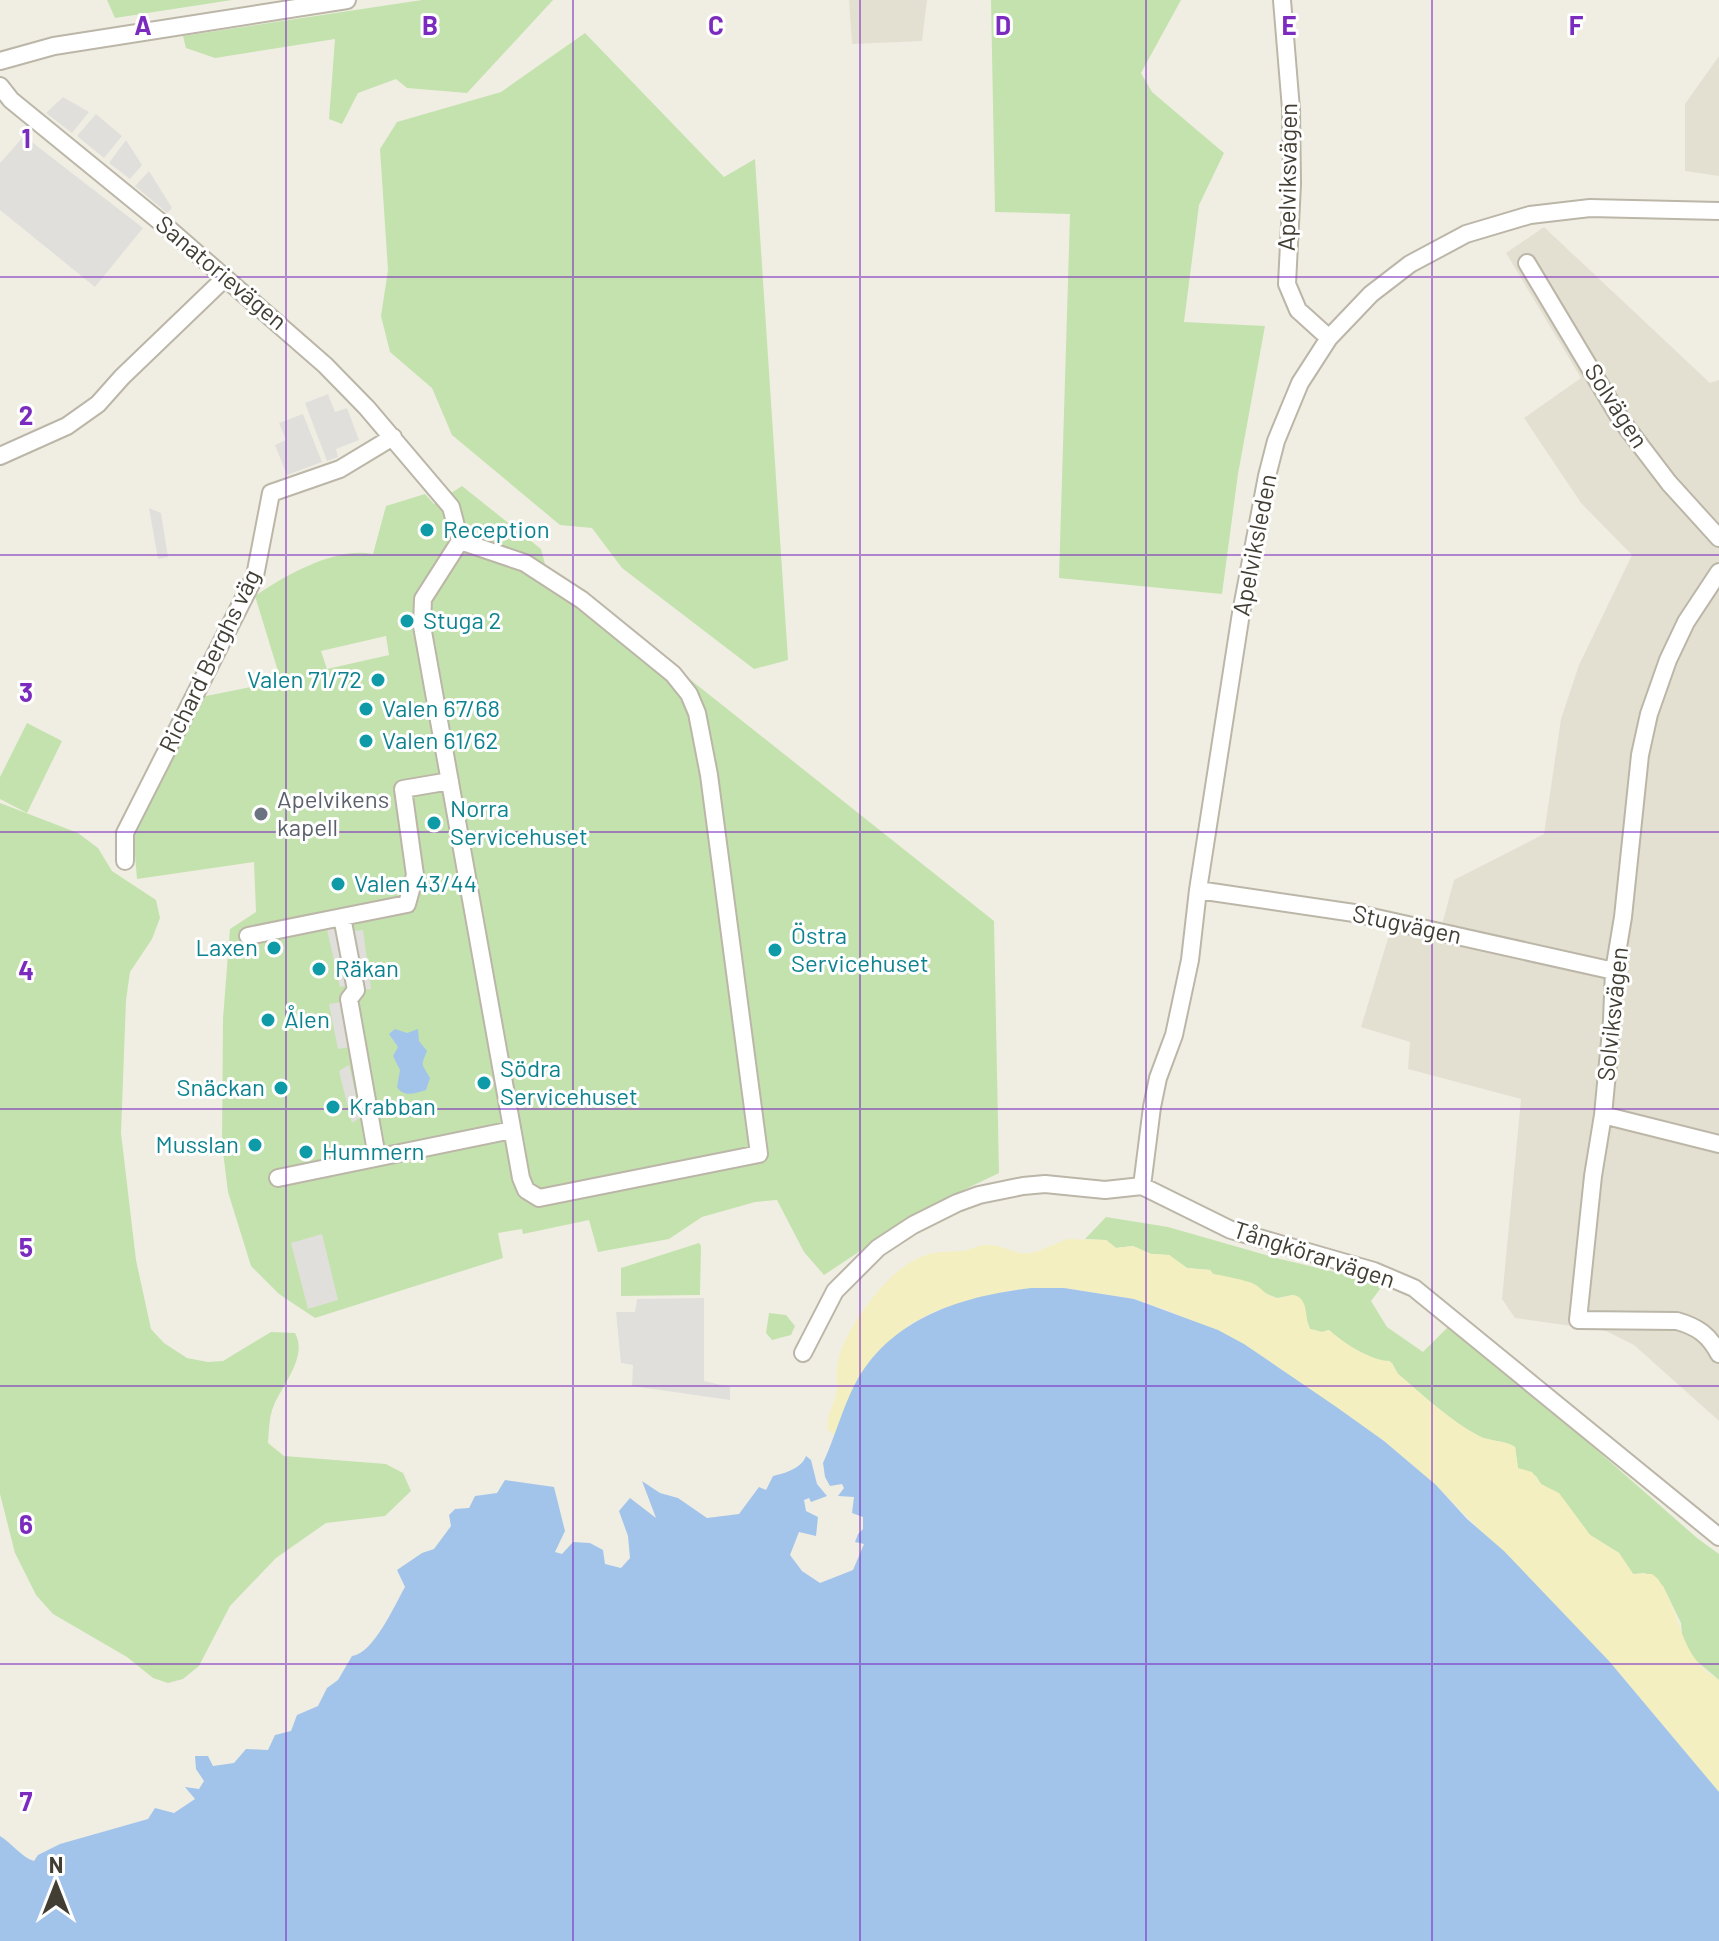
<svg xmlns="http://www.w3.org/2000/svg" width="1719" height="1941" font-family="Barlow,sans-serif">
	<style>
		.residential { fill: #e4e0d1 }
		.green { fill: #c4e2ae; fill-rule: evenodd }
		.sand { fill: #f3efc0 }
		.parking { fill: #e1dfdb }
		.water { fill: #a2c4ea }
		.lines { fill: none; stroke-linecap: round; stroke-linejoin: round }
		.minor-casing { stroke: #bbb6a7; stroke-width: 20 }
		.minor { stroke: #fff; stroke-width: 16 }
		.grid { fill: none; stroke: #7b2cbf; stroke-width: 2; stroke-opacity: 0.55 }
		.culture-dot { fill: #0f9aa8; stroke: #fff; stroke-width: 3 }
		.worship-dot { fill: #6b7280; stroke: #fff; stroke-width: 3 }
		.labels { text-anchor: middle; stroke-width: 6; stroke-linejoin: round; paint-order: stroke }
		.street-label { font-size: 24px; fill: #423e34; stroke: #fff }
		.culture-label { font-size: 24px; fill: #0d838f; stroke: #fff; text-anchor: start }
		.worship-label { font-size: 24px; fill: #5b616d; stroke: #fff; text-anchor: start }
		.grid-label { font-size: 26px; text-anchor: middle; font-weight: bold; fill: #7b2cbf; stroke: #fff; stroke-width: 6; stroke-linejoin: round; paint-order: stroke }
	</style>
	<rect width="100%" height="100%" fill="#f0eee3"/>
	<path class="residential" d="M849,0h78l-5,41 -70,3z
		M1719,56v120l-34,-5v-67z
		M1544,227l166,156 9,-3v1041l-85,-76 -28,-14 -91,-13 -13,-19 19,-200 -113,-30 2,-27 -49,-15 29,-95 51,-4 13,-48 90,-46 17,-115 18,-54 53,-110 -51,-52 -57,-85 57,-40 -75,-125z"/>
	<path class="green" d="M107,0h125l-117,18z
		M422,0h131l-86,93 -60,-5 -11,-9 -38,14 -16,31 -13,-5 6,-80 -120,19 -29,-10 -3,-12z
		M991,0h190l-40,73 11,19 72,61 -25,52 -15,117 81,4 -27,148 -16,120 -163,-16 11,-364 -75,-2z
		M585,33l139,144 31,-18 33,501 -34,9 -132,-101 -30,-40 -32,-3 -108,-90 -20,-47 -42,-36 -9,-36 7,-46 -8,-121 17,-27 104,-30z
		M462,486l79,63 4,15 449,357 5,252 -77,37 -98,65 -20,-23 -27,-52 -22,2 -53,15 -33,22 -71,13 -9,-32 -66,14 -1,-5 -24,4 5,25 -188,60 -36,-24 -28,-28 -23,-74 -6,-48 1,-126 7,-89 26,-17 -2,-50 -117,17 -4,-47 68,-135 80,-16 -26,-85c30,-21 82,-50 118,-42l13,-48 39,-12 9,10zM386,636l3,19 -62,14 -6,-18z
		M27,723l35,18 -35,72 -27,-14v-22z
		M0,803l78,30 20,15 14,23 44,29 4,18 -8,21 -22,33 -4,28 -5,133 15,127 15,69 13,14 23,15 21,4 15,-1 48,-29 24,1c13,23 -12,51 -21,72 -5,11 -5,26 -6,38l16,13 102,8 17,9 8,18 -26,25 -59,7 -50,35 -46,48 -31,60 -16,13 -15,4 -15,-5 -26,-21 -74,-43 -17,-19 -21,-42 -15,-59z
		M1106,1217l62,10 112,32 97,23 3,7 -9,12 16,26 36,25 26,-26 76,61 172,151 22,16v126l-27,-23 -10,-22 -1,-12 -18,-37 -18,-13 -12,1 -14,-21 -29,-18 -27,-36 -22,-15 -5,-8 -18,-7 -3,-22c-10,-7 -24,-5 -36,-11 -29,-15 -56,-41 -81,-62l-6,-11c-21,-3 -47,-18 -63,-33l-7,2 -12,-3 -12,-32 -5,-2 -16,3 -15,-6 -10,-9 -39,-9 -3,-4 -23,-2 -18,-13 -18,-1 -18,-8 -17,2 -10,-8 -21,-1z
		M699,1243l2,3 -1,49 -79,1v-28z
		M769,1313l17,2 9,11 -4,9 -19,5 -6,-7z"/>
	<path class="sand" d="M1067,1239l39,1 10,8 17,-2 18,8 18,1 18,13 23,2 3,4c11,2 34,6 43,11 7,5 12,12 21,13 10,0 16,-7 24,1 7,8 4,21 9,30l12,3 7,-2c14,13 42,31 61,31l8,13c25,21 52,47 81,62 12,6 26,4 36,11l3,21 14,4 9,12 18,9 31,42 29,18 14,21h19l6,5c25,35 19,77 61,101v112l-110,-131 -173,-176 -52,-44 -140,-97 -77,-34 -33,-11 -70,-11 -52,2 -74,20 -28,14 -54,59 -22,52 -6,-5c-4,-15 11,-30 9,-47 -3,-25 9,-46 22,-67 16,-23 39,-52 67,-61 11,-4 24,-3 36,-4 8,-1 16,-6 24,-6 13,-1 23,6 35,8 16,2 31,-9 46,-14z"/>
	<path class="parking" d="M63,97l26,15 -17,21 -26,-20z
		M96,114l26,22 -18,22 -27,-22z
		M24,136l119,92 -48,59 -95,-77v-47z
		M126,140l16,25 -12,14 -21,-16z
		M149,171l23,37 -5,5 -32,-27z
		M328,394l7,18 12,-4 12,32 -23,9 2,8 -11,4 -22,-58z
		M303,414l19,48 -35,13 -12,-30 11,-5 -7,-17z
		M149,508l12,5 7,44 -10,2z
		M335,923l14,62 -9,2 -14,-62z
		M363,930l8,59 -10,1 -8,-59z
		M341,1002l9,45 -12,2 -9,-45z
		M349,1065l12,52 -9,6 -13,-52z
		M322,1234l16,66 -30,9 -17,-66z
		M704,1298v83l26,6v13l-98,-14 1,-21 -12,-2 -5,-51h19l2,-13z"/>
	<path class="water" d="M395,1029l12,4 11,-4 1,12 8,10c-7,17 -5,12 3,27l-4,12c-10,3 -22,8 -29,-3l3,-17 -7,-14 5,-9 -9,-13z
		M1031,1288h33l70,11 84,31 26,14 91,62 49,35 52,44 31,34 37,32 105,110 110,131v149h-1719v-105c12,7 22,22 34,25l4,-6 22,-11 88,-25 7,-11 19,5 21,-14 -10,-12 14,2 5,-8 -8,-12 -1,-13h13l5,10 21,-3 12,-14 22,1 7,-15 16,-4 6,-16 21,-9 9,-18 11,-8 14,-24c22,-3 42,-50 53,-69l-8,-17 25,-17 12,-4 17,-23 -2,-11 6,-6 14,-1 6,-12 22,-3 8,-13 49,7 11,44 -10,21 7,2 11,-12 17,1 13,7 2,14 16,4 9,-10 -2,-22 -9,-25 11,-13 26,20 -14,-37 18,12 18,5 29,20 32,-4 20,-27 7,3 7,-14c12,-3 28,-7 33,-20l5,4 6,24 10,12 -16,6 -2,-4 -5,2 2,11 12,6 -2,19 -17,-4 -9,23 12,16 18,12 33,-13 11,-26 -9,-2 3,-8 5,-5v-12l-11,-4 2,-16 -16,-1 6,-8 -2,-4 -12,2 -5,-9 -2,-14c12,-26 19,-54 32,-79 35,-66 107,-88 176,-96z"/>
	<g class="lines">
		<defs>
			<path id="minor" d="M1282,0l9,109 1,75 -5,100 11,26 31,28
				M0,61l54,-15 293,-46
				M0,86l11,14 158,129 156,136 42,43 84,99 9,34 -37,58 -1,27 99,552 5,12 13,8 220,-44 -50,-379 -12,-62 -8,-19 -16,-20 -91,-74 -57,-37 -65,-22
				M1527,263l94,157 48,63 50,55
				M0,456l67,-30 31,-22 24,-27 103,-99
				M1719,572l-33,50 -18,38 -19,54 -9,41 -17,162 -9,54 -2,49 -9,95 -10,61 -15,144 99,1c21,6 32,14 42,33
				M125,861v-28l130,-257 16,-83 69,-24 53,-32
				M1198,890l156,23 260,58
				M248,936l94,-19
				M1603,1115l116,29
				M377,1157l-28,-158 7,-9 -14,-73 65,-13 8,-29 -12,-86 47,-8
				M278,1178l234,-48
				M1142,1186l10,-79 6,-29 16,-43 16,-75 8,-70 43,-277 26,-137 9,-35 24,-58 29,-45 42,-44 39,-30 56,-30 64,-19 60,-7 129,3
				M803,1353l32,-62 43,-43 35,-23 44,-22 22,-8 44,-9 22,-2 60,6 37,-4 89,44 143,41 40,17 305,249"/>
		</defs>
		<use href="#minor" class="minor-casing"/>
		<use href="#minor" class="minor"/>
	</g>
	<path class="grid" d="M286,0v1941M573,0v1941M860,0v1941M1146,0v1941M1432,0v1941M0,277h1719M0,555h1719M0,832h1719M0,1109h1719M0,1386h1719M0,1664h1719"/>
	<g class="culture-dot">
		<circle cx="427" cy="530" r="8"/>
		<circle cx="407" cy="621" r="8"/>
		<circle cx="378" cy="680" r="8"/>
		<circle cx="366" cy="709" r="8"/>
		<circle cx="366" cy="741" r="8"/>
		<circle cx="434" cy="823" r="8"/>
		<circle cx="338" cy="884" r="8"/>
		<circle cx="274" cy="948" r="8"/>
		<circle cx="775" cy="950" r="8"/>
		<circle cx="319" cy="969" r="8"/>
		<circle cx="268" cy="1020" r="8"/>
		<circle cx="484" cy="1083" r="8"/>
		<circle cx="281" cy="1088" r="8"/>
		<circle cx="333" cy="1107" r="8"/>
		<circle cx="255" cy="1145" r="8"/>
		<circle cx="306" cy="1152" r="8"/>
	</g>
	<circle class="worship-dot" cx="261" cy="814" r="8"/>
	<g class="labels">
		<g class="street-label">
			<text transform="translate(1288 177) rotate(-89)" y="8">Apelviksvägen</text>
			<text transform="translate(221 273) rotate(40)" y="8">Sanatorievägen</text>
			<text transform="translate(1616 406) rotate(57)" y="8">Solvägen</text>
			<text transform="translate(1255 545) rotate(-79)" y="8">Apelviksleden</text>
			<text transform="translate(210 661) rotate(-64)" y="8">Richard Berghs väg</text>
			<text transform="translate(1407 925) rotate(12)" y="8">Stugvägen</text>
			<text transform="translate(1613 1014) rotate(-84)" y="8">Solviksvägen</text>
			<text transform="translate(1314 1255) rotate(18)" y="8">Tångkörarvägen</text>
		</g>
		<g class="culture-label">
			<text x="443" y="538">Reception</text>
			<text x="423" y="629">Stuga 2</text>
			<text x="362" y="688" text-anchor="end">Valen 71/72</text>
			<text x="382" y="717">Valen 67/68</text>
			<text x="382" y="749">Valen 61/62</text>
			<text x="450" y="817">Norra<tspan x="450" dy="28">Servicehuset</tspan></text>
			<text x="354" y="892">Valen 43/44</text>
			<text x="791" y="944">Östra<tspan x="791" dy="28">Servicehuset</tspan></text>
			<text x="258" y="956" text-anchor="end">Laxen</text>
			<text x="335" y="977">Räkan</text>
			<text x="284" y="1028">Ålen</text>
			<text x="500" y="1077">Södra<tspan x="500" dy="28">Servicehuset</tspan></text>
			<text x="265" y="1096" text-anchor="end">Snäckan</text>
			<text x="349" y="1115">Krabban</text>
			<text x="239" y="1153" text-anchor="end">Musslan</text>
			<text x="322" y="1160">Hummern</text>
		</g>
		<g class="worship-label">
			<text x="277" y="808">Apelvikens<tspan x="277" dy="28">kapell</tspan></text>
		</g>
	</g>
	<g class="grid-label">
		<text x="143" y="35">A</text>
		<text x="430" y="35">B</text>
		<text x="716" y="35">C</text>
		<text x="1003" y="35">D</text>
		<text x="1289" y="35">E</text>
		<text x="1576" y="35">F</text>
		<text x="26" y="148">1</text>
		<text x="26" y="425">2</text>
		<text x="26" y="702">3</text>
		<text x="26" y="980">4</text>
		<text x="26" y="1257">5</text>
		<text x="26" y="1534">6</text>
		<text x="26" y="1811">7</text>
	</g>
	<g transform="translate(56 1885)" stroke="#ffffff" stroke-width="6" paint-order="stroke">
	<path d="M0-6L14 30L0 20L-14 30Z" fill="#423e34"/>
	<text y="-12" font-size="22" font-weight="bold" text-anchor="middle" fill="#423e34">N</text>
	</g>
</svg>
